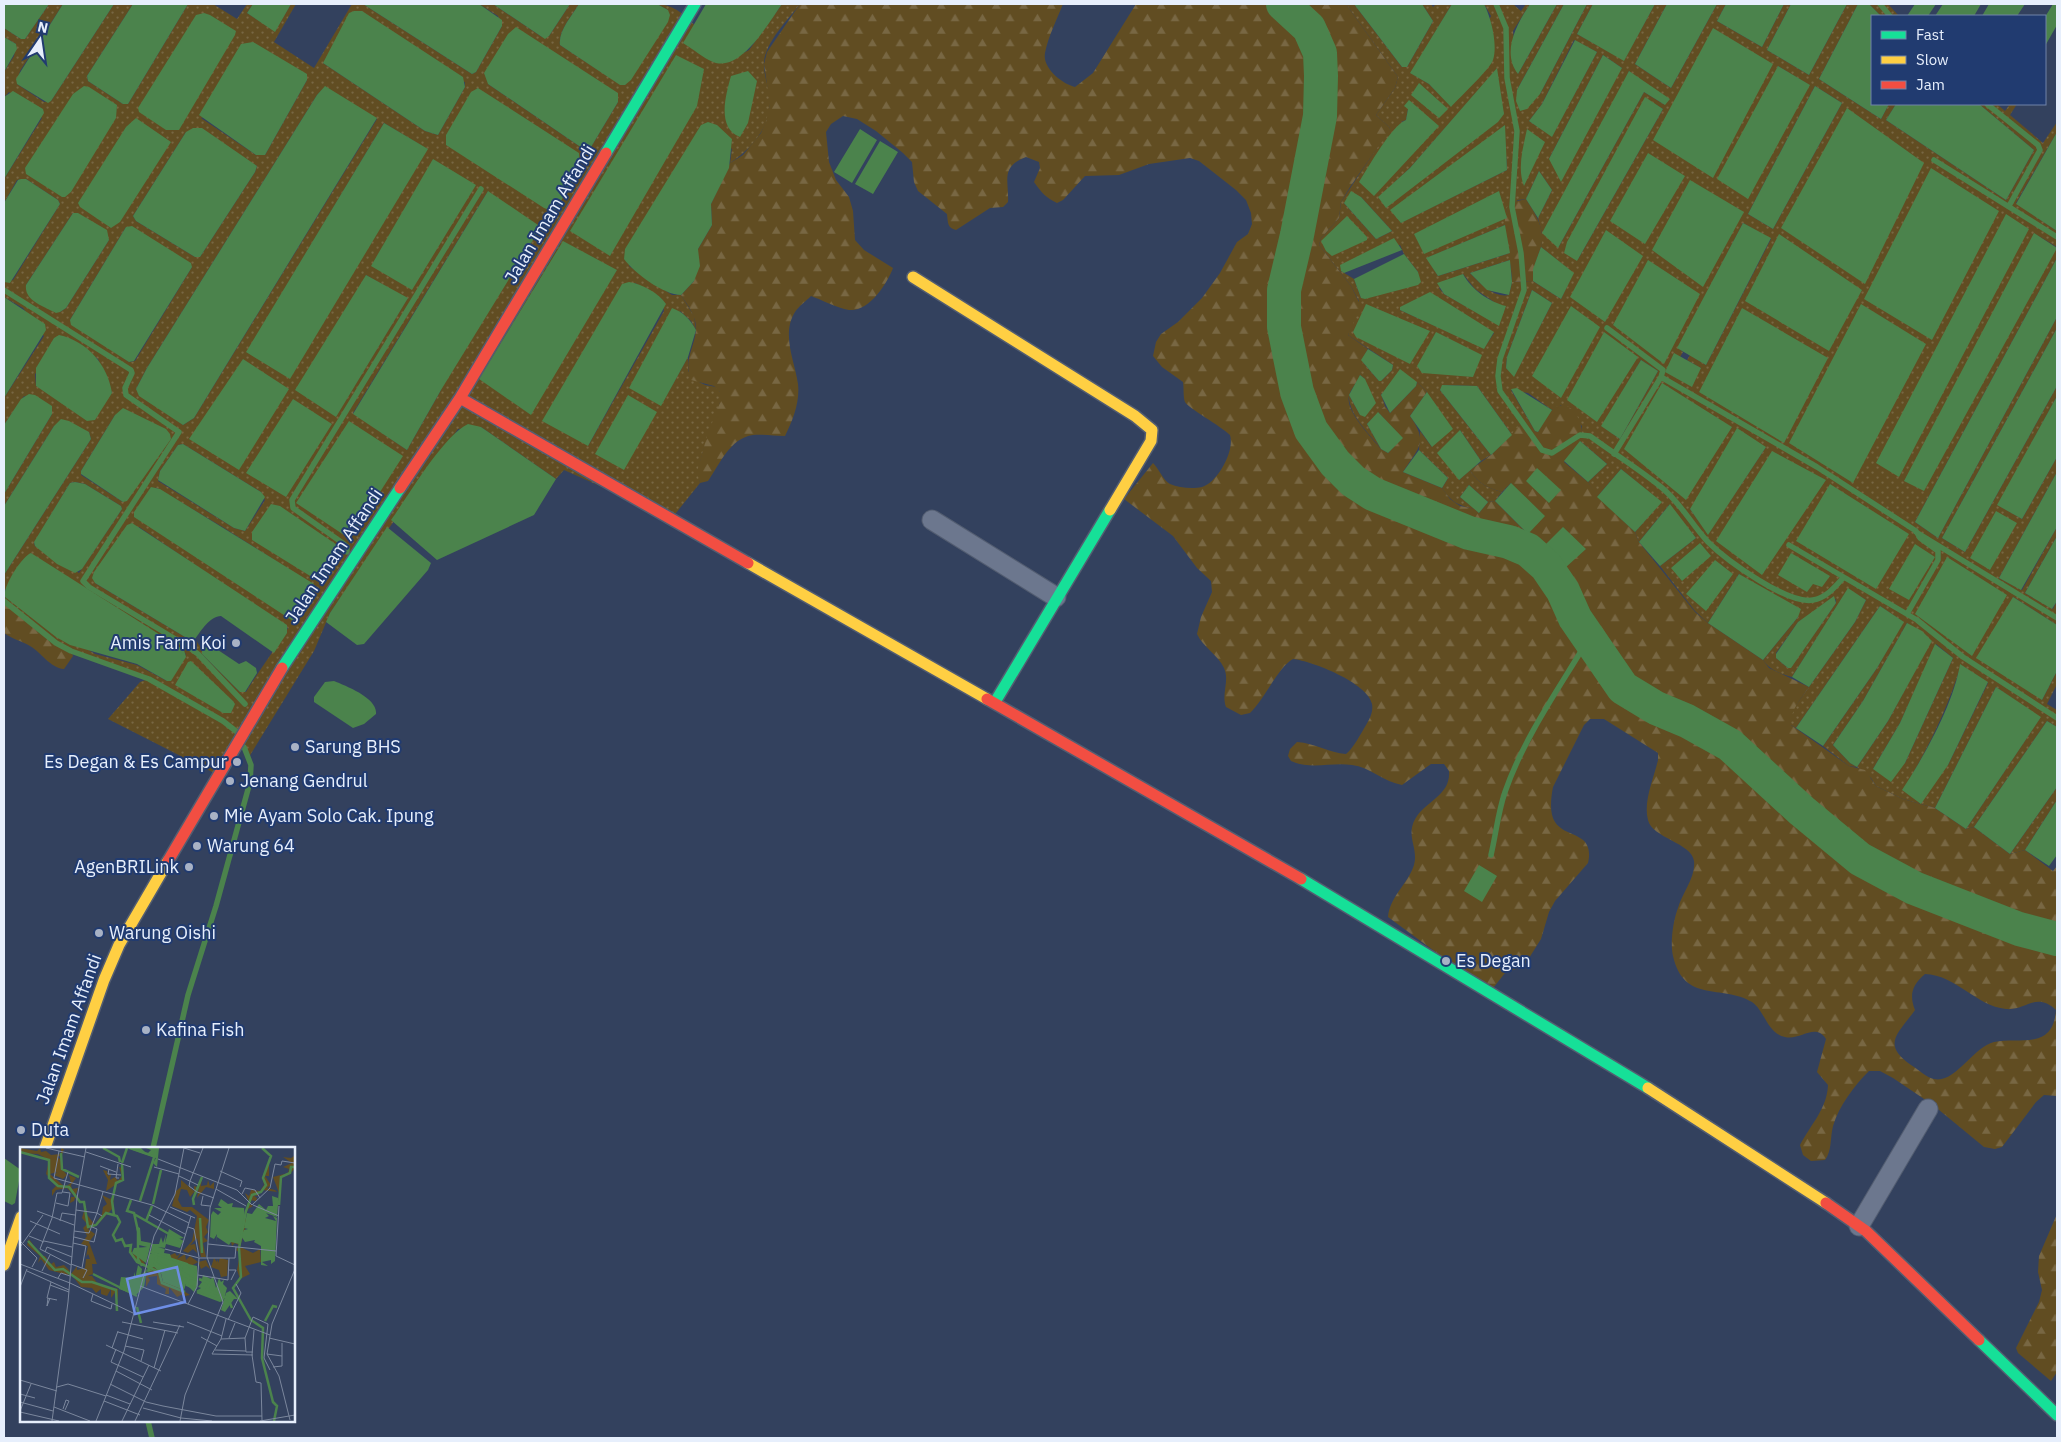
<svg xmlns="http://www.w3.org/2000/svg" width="2061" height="1442" font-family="'IBM Plex Sans',sans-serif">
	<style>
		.grass { fill: url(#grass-dots); fill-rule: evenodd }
		.forest { fill: url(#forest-firs); fill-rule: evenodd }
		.water { fill: #4b834c }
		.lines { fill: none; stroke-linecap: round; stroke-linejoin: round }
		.stream { stroke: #4b834c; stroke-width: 5.5 }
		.river { stroke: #4b834c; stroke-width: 34 }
		.street-casing { stroke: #535d71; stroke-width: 21 }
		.fast-casing { stroke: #535d71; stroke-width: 14 }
		.slow-casing { stroke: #535d71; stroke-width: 14 }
		.jam-casing { stroke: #535d71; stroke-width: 14 }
		.street { stroke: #6c778e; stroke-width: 19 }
		.fast { stroke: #16e098; stroke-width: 11 }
		.slow { stroke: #ffcf43; stroke-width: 11 }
		.jam { stroke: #f24e42; stroke-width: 11 }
		.poi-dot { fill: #a8b2c5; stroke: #213b70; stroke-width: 2 }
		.labels { text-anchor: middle; stroke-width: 4; stroke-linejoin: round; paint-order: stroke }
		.street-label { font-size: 18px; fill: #e7effc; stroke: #213b70 }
		.poi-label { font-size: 18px; fill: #e7effc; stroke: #213b70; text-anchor: start }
		.inset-river { fill: none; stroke: #4b834c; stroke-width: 2.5 }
		.inset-road { fill: none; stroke: #7b879d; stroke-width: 1 }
		.view { fill: #6e8ee6; fill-opacity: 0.15; stroke: #6e8ee6; stroke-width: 2.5 }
		.inset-edge { fill: none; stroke: #e7effc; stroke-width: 2.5 }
	</style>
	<defs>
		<pattern id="grass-dots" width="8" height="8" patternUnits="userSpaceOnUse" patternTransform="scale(1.25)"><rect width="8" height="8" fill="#614d22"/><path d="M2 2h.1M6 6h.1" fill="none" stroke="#786743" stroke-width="1.8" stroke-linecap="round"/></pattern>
		<pattern id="forest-firs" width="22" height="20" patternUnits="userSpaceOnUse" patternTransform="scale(1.25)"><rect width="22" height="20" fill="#614d22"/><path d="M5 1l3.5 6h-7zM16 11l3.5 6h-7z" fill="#786743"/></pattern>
	</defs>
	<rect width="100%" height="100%" fill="#33415e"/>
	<path class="grass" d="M49,4h14l-43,67 -3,13 27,18 7,-1 63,-97h19l-46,72 1,5 35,23h5l60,-100h25l24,15 10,-15h6l-6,9 28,18 16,-27h5l-22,38 40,26 38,-64h11l109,70 4,-2 26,-46 -4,-10 -19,-12h14l49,33 7,-1 21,-32h9c-7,12 -21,27 -19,41l61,40h4l43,-75 -11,-6c29,0 50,38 67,59l25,-13 33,-46h18c-12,16 -34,37 -36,58 -1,14 7,29 6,42 -1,25 -20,46 -40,59l2,-15 -103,118 43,29h9l13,21 2,14 -5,-9 -11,-10 -19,94 27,-48v14c4,4 9,11 15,13 6,3 13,0 17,8 6,14 -27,64 -20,91l-28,35 -108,-48 -8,9 -75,-52 -23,2 -128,184 -16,38 -65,106 -12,-25 -19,43 -110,-56 32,-37 8,-3 -77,-28 -15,-8 -52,-42v-8l1,4 90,57 42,11 30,16 19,-27 -47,-32 -135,-33v4v-18l87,-136 -2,-7 -35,-6 -50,80v-12l48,-80 -28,-18 -20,29v-27l40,-62 -21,-28 -19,-11v-15l9,-2 47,-76 -2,-4 -32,-21 -9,1 -13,23v-24l38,-61 -33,-26 -5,5v-25l10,-16 2,-12 -12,-7v-9l17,11h4zM323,63l142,19v5l-27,48 -13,-4zM307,80l-42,75h-9l-55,-37zM488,84l130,18 -27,45 -6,3zM325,87l52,32 -183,299 -11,7 -47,-36 11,-21 170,-273zM384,123l43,26 -180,203zM186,132l71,34 -2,6 -55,85h-5l-59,-36 -3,-5zM488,191l-47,199 -34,60 -54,-37zM73,213l36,27 -43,68 -6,4 -34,-27zM126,227l66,40 -57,94 -6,1 -59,-42zM366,275l41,24 -71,117zM635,283l27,16 2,12 -76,135zM71,339l27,20 14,34 -76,-7 -1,-12zM115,415l8,87 -42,-27v-4zM183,444l78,48 4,8 -20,31 -11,-3 -76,-47 2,-10 18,-26zM75,482l10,2 36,22 1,3 -43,64 -44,-27 -1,-3 36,-60zM155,487l66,39 94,60v5l-22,30zM139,527l149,101c-13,22 -29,42 -42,64h-6l-38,-38v-5l-7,-10 -10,-2 -90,-54z
		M1346,4h8l48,63h5l26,-46 -11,-17h9l2,3 3,-3h16l-41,69 18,11 22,22 40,-90 -7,-12h29l8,7 5,-7h4l-17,27 5,43 39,-70h7l-47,86 23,4 47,-90h6l-16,30 47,26 31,-56h12l-32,60 36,24 46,-84h9l-9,17 45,26 22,-43h7l-24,46 42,25 38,-71h11l-39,75 62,40 8,-15h7l-10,16 120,80 28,-50 -55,-46h18l8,7 5,-7h7l-7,11 33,28 14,-21v10l-41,71 41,28v16l-23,-14 23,15v10l-142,264 23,16 119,-221v11l-115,210 23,14 92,-166v10l-59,109 24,14 35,-62v15l-58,106 23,12 35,-63v9l-32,57 28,16 4,-8v24l-44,-28 29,103 15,-29v13l-10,20 10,6v17l-10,-6 -73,106 -8,2 74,-111 -44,-31 -61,121 -32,-9 -27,-13 -5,-8 -14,-11 -8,-1 -26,-20 54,-78 26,-46 -23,-16 -84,122 -5,-3 -1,-8 4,-9 61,-86 11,-22 -18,-11 -56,88c-12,-3 -22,-7 -29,-17l35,-43 -59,-43 -31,49 -13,-12 -35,-45 36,-28 -27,-33 -30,37 -4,-10 26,-30 -40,-33 -24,28 -9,-15 19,-18 -27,-23 2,-15 -21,-21 -9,5 -24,-17 -17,-3 20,34h-10l-9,11 -35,-49 -34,-1 -3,5 51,65 -10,6 -21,-31 -1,50 11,-10c8,14 18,18 32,22l-7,9 -7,1 -19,-17 -9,12 15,12c-16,-3 -24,-7 -33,-21l6,-10 -29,-28 1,-19 12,16 -5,-55 -10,-10 -36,12 4,12 -18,18 14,25c-11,-15 -33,-34 -32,-54l11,20 5,-36 -5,-4 1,-15 18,21h2l11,-11 1,-5 -45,-30 11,-34 -8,-15 -32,-41 2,-7 18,-20 2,-16 49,-74 -14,-13 19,-27 3,-11zM1574,40l23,12 -45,84 -23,-15 13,-17zM1603,55l19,13 -73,91zM1778,66l31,19 -62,113zM1497,69l-111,138 -7,-10 31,-29zM1629,71l36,34 -21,-13 -86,156zM1815,86l27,17 -69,126 -25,-15zM1645,98l18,11 -86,152zM1408,109l31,17 -38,-4 5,-2zM1504,126l3,44 -107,53zM1539,171l13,19 -14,28 4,15 -1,14 32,26 -12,26 -28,-18 -21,1 -3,13c-16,3 -29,-12 -39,-22l40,-13v-7l-72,23 -11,-18 78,-33 2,-17 11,-8 8,-1zM1361,197l31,34 -16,8 -32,-36zM1743,223l28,16 -65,126 -16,-10 -3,5 14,8 -27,-14 6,3 3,-5 -5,-4zM1400,245l4,9 14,18 -57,26 -7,-19 -13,-8zM1463,274l12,15 22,15 2,21 -55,-31 -5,-6zM1532,290l20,13 -38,73 -8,-8 1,-11zM1400,307l94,26 -10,15 -84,-38zM1641,360l17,11 -38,68 -18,-13zM1766,447l-58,87 -18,-25zM1836,599v4l-45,64 -3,1 -12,-10v-5l22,-31zM1907,623l24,18 -43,80 -31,46 -7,-4 -17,-18 30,-44zM1936,644l17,14 -48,105 -32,6 27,-46zM1961,665l27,18 -40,82 -45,25c24,-39 45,-82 58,-125z
		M1869,4h19l11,12h-18z
		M2057,787v13l-32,50 -15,4z"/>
	<path class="forest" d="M800,4h263c-6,15 -15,33 -18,49 -3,15 17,31 30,34l18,-14 43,-69h210l52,73 -3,11 -19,27 14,13 -1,3 -39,56 -9,15 -2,16 -18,20 -2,7 32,41 10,20 -13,29 20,14c-7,11 -4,15 -8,26 -2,7 -9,13 -11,21 -4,15 23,42 32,53l7,4 14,-15 -24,-26 7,-6 5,7 26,-27 1,-4 10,10 -17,24c19,27 8,32 -7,56l39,16 8,11 10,7 15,3 4,4 9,-11 7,-1 33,33 -17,-51 -9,9c-14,-4 -24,-8 -32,-22l21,-15 30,-31h10l4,7 3,1c4,-7 9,-18 15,-23 18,-14 33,16 28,31 -3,8 -12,15 -17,22l24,20 10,15 37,35 4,10 56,70 13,11 55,37 6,8 40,19c-8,12 -19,23 -18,38l58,41 16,4 11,16 27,13 32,9 31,21 8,-2 36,27 15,-4 28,21 4,-5v230l-13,-1 -8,7 -34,45 -7,2 -11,-2 -51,-42 -40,-27 -13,-7h-11c-15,15 -30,35 -36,55 -3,12 -1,25 -8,34l-14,1 -8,-6 -3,-10c11,-21 27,-36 28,-60l-11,-13 9,-33c-11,-17 -26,2 -41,-2 -18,-4 -20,-26 -33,-35 -30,-18 -68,2 -79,-46 -3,-13 0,-35 5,-48 4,-15 18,-31 16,-47 -2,-18 -42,-23 -46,-41 -5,-19 6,-42 10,-60v-7l-54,-34h-14l-6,6 -31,62c-2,10 -4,26 2,35 11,17 40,9 33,41l-33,38 -6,11 -8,27 -17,27 -19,7 -15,19 -102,-75c2,-21 20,-33 26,-52 5,-18 -10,-30 3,-49 12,-16 34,-22 32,-45l-5,-7h-13l-29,21c-18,-3 -32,-18 -50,-20 -21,-3 -41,5 -61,-4l-3,-5 2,-7 7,-7c18,1 32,11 49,12 7,-6 11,-14 16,-22 5,-9 12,-18 10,-28 -4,-21 -60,-43 -79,-45 -14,7 -29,41 -43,54l-9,2 -15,-8c-5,-13 4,-26 -2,-39 -6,-13 -21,-21 -27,-34l4,-17 11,-25 -1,-11 -14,-13 -24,-32 -49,-37 29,-36c6,6 10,17 17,21 9,4 23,5 32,3 16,-5 33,-37 28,-52 -9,-9 -42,-27 -45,-33 -2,-5 -1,-14 -2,-20l-21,-15 -9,-11 3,-14 5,-8 17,-12 24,-24 18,-25 17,-31 11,-8 4,-10 -1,-11 -5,-13 -10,-10 -37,-29 -9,-3 -41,6 -30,11 -34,1 -22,24 -6,3c-11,-5 -16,-11 -23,-21l6,-14 -1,-6 -13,-5c-26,10 -17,23 -18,45l-5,5 -13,1 -34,22c-9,-2 -8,-8 -9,-16l-29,-23 -4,-9 -2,-20 -9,-9 -27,-22 -19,-12 -14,-3 -12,8 -5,8 3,30 7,18 13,17 4,14 2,29 9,10 29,18c-6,16 -24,44 -44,42 -12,-2 -27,-10 -38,-14 -5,5 -12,10 -16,16 -14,22 0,50 3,72 2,18 -5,36 -13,52 -11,0 -21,-2 -32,-1 -23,3 -33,29 -45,46l-8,2 -3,-11 10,-36 13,-34v-10l-6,-6 -23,-6c-8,-19 3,-31 5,-50 1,-13 -8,-24 -15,-35l13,-14 4,-32 14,-24 -1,-21 19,-41 13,-8 18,-22 5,-12 4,-16 -6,-41 3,-12zM1925,974c31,1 51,32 81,35 20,2 30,-18 50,1 -3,41 -37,27 -62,32 -21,5 -39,42 -60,37 -7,-1 -16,-10 -23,-14 -30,-21 -13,-31 4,-55 -6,-15 -3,-25 10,-36z
		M1526,199c9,14 20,30 15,48 -4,13 -8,19 -8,34l-21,1c0,-24 -14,-56 -3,-79z
		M4,601l52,42 15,8 2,5 -9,13c-14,-1 -23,-17 -34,-23 -8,-5 -18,-7 -26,-13z
		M2057,1214v158l-6,9 -33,-28 -2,-5 23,-46 3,-12 -4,-18 1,-16z"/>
	<path class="water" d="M4,4h45l-24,35h-4l-17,-11z
		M63,4h51l-63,97 -3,2 -31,-19 -1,-5z
		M133,4h55l-60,100h-5l-35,-23 -1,-5z
		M253,4h38l-16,28 -28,-19z
		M363,4h116l23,16v6l-26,46 -4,2z
		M493,4h77l-21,32 -4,3z
		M579,4h78l11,6 2,5 -2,7 -37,58 -6,5h-5l-60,-40c-2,-14 12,-29 19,-41z
		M706,4h76c-13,18 -41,69 -69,58 -10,-4 -20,-13 -30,-19z
		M1354,4h68l11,17 -26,46h-5z
		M1452,4h32c7,13 14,41 9,56 -3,9 -34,38 -42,47l-22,-23 -19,-11z
		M1530,4h27l-39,70c-17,-22 -1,-50 12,-70z
		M1564,4h23l-47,90 -13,15 -7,2 -4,-10 1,-11z
		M1593,4h62l-31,57 -47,-27z
		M1667,4h50l-46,84 -36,-24z
		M1726,4h58l-22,43 -45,-26z
		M1791,4h56l-38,71 -42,-25z
		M1858,4h11l12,12h-9v88h17l-8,15 -62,-40z
		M1915,4h21l-8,12h-21z
		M1943,4h38l-7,12h-39z
		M1989,4h36l-8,12h-35z
		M2053,4h4v21l-12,21v-29z
		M354,11h8l101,66 2,10 -27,48 -13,-4 -102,-68 26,-50z
		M204,13l6,2 26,16 -1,4 -56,95h-13l-27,-18 -1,-4 58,-93z
		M516,27l102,66v9l-27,45 -6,3 -97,-66 -4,-11 24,-39z
		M1713,28l60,36 -60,114 -60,-38z
		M4,37l12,7 1,5 -13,23z
		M1575,40l22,12 -45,85 -23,-16 13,-17z
		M253,42l54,32v6l-42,75h-9l-57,-40 42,-71z
		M676,55l28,14 -7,37 -87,150 -40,-25z
		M1603,55l19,13 -61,114 -12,-23z
		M1778,66l32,19 -62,114 -31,-20z
		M1497,68l7,46 -6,8 -112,86 -8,-11 32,-29z
		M748,71l9,10 -9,42 -8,14c-24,-9 -14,-43 -9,-61z
		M1629,71l41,28 -5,6 -21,-13 -86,156 -16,-15z
		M1419,83l29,26 -9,9 -28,-23z
		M84,86l5,1 28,18 -1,13 -45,74 -6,5h-3l-36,-23 -1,-6 48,-74z
		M325,86l52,32 -183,300 -11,7 -44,-29 -3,-7 11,-21 170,-273z
		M1815,86l27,17 -69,126 -25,-15z
		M478,88l101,65 1,11 -23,45 -5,2 -8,-3 -98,-63v-10l25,-43z
		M13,91l30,18 1,4 -40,66v-82z
		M1645,97l18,12 -86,152 -13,-8 3,-11z
		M1409,100l30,26 -65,70 -15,-14c9,-14 32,-56 47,-62l2,-11 -4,-3z
		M1896,104h83l55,46 -28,50 -120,-80z
		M1847,108l77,55 -59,121 -84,-56z
		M136,118l35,24 -51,80 -9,6 -31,-21 -2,-4 48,-76z
		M708,122l9,3 15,14 -3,29 -18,36 1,21 -14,24 2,17 -6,15 -13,14c-17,0 -47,-22 -57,-36l1,-10 76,-124z
		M384,123l44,26 -138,230 -44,-27z
		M1505,125l2,45 -106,53 -11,-13z
		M193,128h9l55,38 -2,6 -55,85h-5l-59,-36 -3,-5 53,-84z
		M860,129l17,11 -25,43 -18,-11z
		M1527,129l18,13 -21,44c-7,-18 -1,-38 3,-57z
		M2057,132v99l-41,-27z
		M880,141l18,11 -25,42 -18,-10z
		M1648,153l37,23 -40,68 -35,-23z
		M433,159l43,26 -64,105 -41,-24z
		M1931,168l68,43 -67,129 -68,-41z
		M1539,171l13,19 -14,28 -12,-19z
		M21,179h5l32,21 2,4 -50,79 -6,-1v-79l14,-23z
		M1690,180l54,32 -41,75 -51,-37z
		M488,191l53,36 -100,163 -34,60 -54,-36z
		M1351,191l10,6 31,34 -16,8 -32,-36z
		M1499,191l8,27 -83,36 -10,-20z
		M73,213h5l29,17 2,10 -43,68 -6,4 -4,1c-12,-7 -32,-12 -30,-28z
		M2006,214l23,15 -130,248 -23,-14z
		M1347,216l20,21v3l-35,16 -6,-5 -5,-10z
		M1743,223l28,15 -65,127 -29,-17z
		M1505,225l5,28 -72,23 -12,-18z
		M132,226l59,37 1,4 -58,94 -5,1 -58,-37 -1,-5 56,-93z
		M1606,230l37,26 -38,66 -35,-25z
		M2034,233l23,15 -133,243 -20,-10z
		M1779,234l83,56 -33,61 -84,-50z
		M1394,238l8,12 -58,23 -3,-2 -1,-6z
		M563,241l54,29 -86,145 -52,-36z
		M1541,247l33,26 -13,26 -28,-18v-12z
		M1404,254l14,18 3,10 -3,3 -53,14 -4,-1 -7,-19z
		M2057,258v59l-119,221 -23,-16z
		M1510,260l2,22 -3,13 -22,-5 -17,-17z
		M1648,260l52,34 -36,70 -51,-39z
		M1463,274c8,15 26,28 43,32l-7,20 -55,-32 -7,-11z
		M366,275l42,23 -72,119 -41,-27z
		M629,282c13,2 30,11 37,22l-78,142 -46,-25 80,-137z
		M1532,290l20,13 -38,74 -8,-9 1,-11z
		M1430,292l64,40 -10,17 -84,-39v-3z
		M4,297l41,27 1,6 -42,68z
		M1366,304l64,27 -20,33 -54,-27 -3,-5z
		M1861,304l65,40 -73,139 -64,-40z
		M1571,306l29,21 -39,71 -29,-22z
		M672,308c11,4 18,11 24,22l-8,27 -27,49 -32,-18z
		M1742,308l86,50 -44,85 -85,-51z
		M2057,328v58l-92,166 -23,-14z
		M1436,332l46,23 -9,22 -51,-4 -5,-7z
		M1604,332l34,25 -41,65 -30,-22z
		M59,335c28,6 49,30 53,58l-17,27 -8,1 -51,-35v-18l18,-30z
		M1368,349l25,16 -1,5 -11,11h-2l-18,-21z
		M1674,353l27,15 -9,19 -27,-15z
		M243,359l46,30 -50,81 -50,-31z
		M1641,360l17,11 -38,68 -19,-13z
		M1400,369l17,13 -1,4 -26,27 -9,-18z
		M1360,375l5,4 11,24 -11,14 -5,-2 -11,-20z
		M1662,383l70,44 -46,73 -62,-51z
		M1442,385l35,1 35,49 -21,20 -51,-65z
		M1517,388l35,22 -14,22 -3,-1 -24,-42z
		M1427,392l26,37 -21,18 -22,-31z
		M29,394l6,1 17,11v8l-48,80v-69l17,-26z
		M628,395l29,17 -33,58 -29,-16z
		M2057,396v61l-35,62 -25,-14z
		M293,399l39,25 -46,73 -40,-24z
		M123,408l43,21 4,5 1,5 -44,62 -4,1 -42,-28v-3l34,-56z
		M1378,412l25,26 -15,15 -7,-4 -14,-25z
		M61,419l8,2 20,11 2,7 -87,136v-69l50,-80z
		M349,421l54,35 -53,83 -54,-36z
		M468,424l13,3 75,52 -22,36 -97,45 -46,-40c18,-25 51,-83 77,-96z
		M1737,428l29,19 -58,88 -18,-26z
		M1460,430l21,31 -22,19 -22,-27z
		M1580,441l27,23 -19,18 -24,-21z
		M183,444l78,48 4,5 -20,34 -11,-3 -76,-48 2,-9 18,-26z
		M1419,450l29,28 -6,10 -39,-16z
		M1772,451l54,29 -64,95 -46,-34z
		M1537,468l24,22 -12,13 -23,-22z
		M1621,469l41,33 -27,30 -38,-35z
		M2057,472v55l-36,63 -22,-12z
		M75,482l10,2 36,22 1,3 -40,60 -7,4 -18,-9 -22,-18 -1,-4 36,-59z
		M1511,483l34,33 -17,18 -33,-33z
		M1830,484l79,50 -33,55 -80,-48z
		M1469,485l19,17 -9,11 -19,-16z
		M151,487l9,2 154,95 1,7 -22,30 -159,-104v-5z
		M271,504l9,2 60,41 -2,10 -14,23 -9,-1 -63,-39v-8z
		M1670,504l26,34 -36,28 -21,-24z
		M1996,511l21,12 -27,47 -20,-12z
		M132,523l155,102v8l-13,20 -53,-37c-11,0 -20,15 -26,23l-10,-2 -90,-54 -3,-5 2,-6 33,-47z
		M387,527l44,36 -3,7 -64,74 -7,1 -31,-23 4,-9z
		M1563,527l23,22 -21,19 -21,-22z
		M2057,536v65l-5,8 -27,-16z
		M1700,543l11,13 -29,25 -11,-13z
		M1915,544l20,13 -26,43 -20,-11z
		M31,553l153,97 2,7 -15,24h-4l-30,-17 -67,-19 -14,-8 -51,-40c-3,-9 17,-41 26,-44z
		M1791,553l39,23 -8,11 -9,-3 -6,8 -29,-17z
		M1947,557l60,38 -35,61 -57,-42z
		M1715,560l18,14 -27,37 -20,-17z
		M1739,574l62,35 -3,8 -35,43 -55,-37z
		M1848,588l18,12 -11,22 -46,65 -17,-10z
		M1834,596l2,7 -45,65h-3l-12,-10v-4l22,-32z
		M2013,597l44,28v46l-15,29 -66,-42z
		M1880,606l24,16 -27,46 -54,78 -27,-18z
		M1907,623l15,8 10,10 -44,80 -31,46 -7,-4 -17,-18 30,-44z
		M206,644l6,2 27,18 7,-3 10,7 1,5 -12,19h-5l-38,-38v-5z
		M1935,644l18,14 -48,105 -14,19 -18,-13 27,-46z
		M191,661l42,40 2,3 -4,9h-8l-48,-28 13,-23z
		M1960,664l28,18 -40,83 -27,39 -19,-14c22,-33 52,-87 58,-126z
		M334,681c12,5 44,17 42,33l-12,10 -11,4 -39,-26v-5l11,-15z
		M1996,687l45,30 -75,112 -31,-21z
		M2047,721l10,6v60l-47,67 -36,-27z
		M2057,800v55l-8,11 -24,-16z
		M1479,865l18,11 -15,26 -18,-11z
		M4,1158l17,12 -6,33 -3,2 -8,-4z"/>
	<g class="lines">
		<path class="stream" d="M1496,4l10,24 1,50 10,53 -5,76 9,46 3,37 -24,69 -2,17 2,15 42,59 10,3 28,-18 10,1c23,17 49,33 71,51 19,15 31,38 47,55 18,18 80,63 105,58 13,-2 22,-13 30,-22
			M1880,4l10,12
			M1987,104l51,41 2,5 -31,56
			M1934,160l123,77
			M4,290l127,80 1,3 -7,15 1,7 53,37 -96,149 6,6 98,59 11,8 47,50
			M1607,328l56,42 -2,7 156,90 99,64 4,7 18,13v9l-31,54
			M1614,454l47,-77
			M1916,532l141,86
			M1789,545l128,75 46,37 94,61
			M347,552v-5l-3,-3 -51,-36 -1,-8 189,-311
			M4,601l52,42 15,8 78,28 74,42 14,11
			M1491,855c5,-21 7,-43 14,-63 19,-55 55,-105 84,-154
			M153,1148l35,-153 28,-89 34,-124 1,-17 -7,-18
			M148,1421l4,17"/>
		<path class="river" d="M1283,4l26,24 11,25 1,23 -1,40 -23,119 -13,55v37l13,65 14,38 24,33 18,18 20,13 96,39 40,9 19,8 18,16 17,25 12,27 48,70 33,20 31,13 43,24 72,66 58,48 54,29 105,41 38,10"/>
		<defs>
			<path id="street" d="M932,520l124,77
				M1859,1226l69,-117"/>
			<path id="fast" d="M606,153l89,-149
				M282,668l118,-180
				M995,702l115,-192
				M1301,879l347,209
				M1979,1340l78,75"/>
			<path id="slow" d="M913,277l222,139 17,14 -1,11 -41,69
				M748,563l239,136
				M1648,1088l178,115
				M45,1148l59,-168 15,-35 49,-84
				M4,1265l17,-48"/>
			<path id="jam" d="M460,398l288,165
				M400,488l60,-90 146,-245
				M987,699l314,180
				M168,861l114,-193
				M1826,1203l40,28 113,109"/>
		</defs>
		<use href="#street" class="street-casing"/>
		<use href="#fast" class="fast-casing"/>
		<use href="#slow" class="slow-casing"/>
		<use href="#jam" class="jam-casing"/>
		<use href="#street" class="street"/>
		<use href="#fast" class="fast"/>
		<use href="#slow" class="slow"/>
		<use href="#jam" class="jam"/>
	</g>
	<g class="poi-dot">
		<circle cx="236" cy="643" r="5"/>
		<circle cx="295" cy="747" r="5"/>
		<circle cx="237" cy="762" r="5"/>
		<circle cx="230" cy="781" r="5"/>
		<circle cx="214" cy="816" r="5"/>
		<circle cx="197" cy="846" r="5"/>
		<circle cx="189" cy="867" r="5"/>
		<circle cx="99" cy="933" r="5"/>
		<circle cx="1446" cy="961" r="5"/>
		<circle cx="146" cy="1030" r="5"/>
		<circle cx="21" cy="1130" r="5"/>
	</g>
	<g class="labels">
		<g class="street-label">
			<text transform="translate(550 214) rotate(-59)" y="6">Jalan Imam Affandi</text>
			<text transform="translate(334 556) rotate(-56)" y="6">Jalan Imam Affandi</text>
			<text transform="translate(69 1029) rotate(-70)" y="6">Jalan Imam Affandi</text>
		</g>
		<g class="poi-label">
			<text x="226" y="649" text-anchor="end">Amis Farm Koi</text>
			<text x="305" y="753">Sarung BHS</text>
			<text x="227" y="768" text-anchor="end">Es Degan &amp; Es Campur</text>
			<text x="240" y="787">Jenang Gendrul</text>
			<text x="224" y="822">Mie Ayam Solo Cak. Ipung</text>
			<text x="207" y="852">Warung 64</text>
			<text x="179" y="873" text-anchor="end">AgenBRILink</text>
			<text x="109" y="939">Warung Oishi</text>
			<text x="1456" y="967">Es Degan</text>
			<text x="156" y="1036">Kafina Fish</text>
			<text x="31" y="1136">Duta</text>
		</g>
	</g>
	<g transform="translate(20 1147)">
		<rect width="275" height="275" fill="#33415e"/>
		<path d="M0,1l17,3 3,-3 1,4 5,-1 5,4 10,-1v-6l3,1 -2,6 -5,2 4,3v8l6,7 -4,4 -9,-4 3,-3 -7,2 15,13 6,-4 -2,-8 7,3 -5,7 1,4 6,-1 -4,13 -4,2 1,-6h4l-8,-9 -11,2 -4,6v-6l5,-5 -11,-11 3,-14 -11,-6 -18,-1zM274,9l1,12 -6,7 -8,2 -3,38 1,-22 -6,-16 15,-4 1,-4 -6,-2 9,-4 -9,-6 8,1zM249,16v13h-4l6,9 -4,3 8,2 2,2 -14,-2 -6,6 -4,-1 4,3 -1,3 -8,-1 -3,-7 4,3 2,-6 9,1 4,-6 -1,-6zM99,20l3,1 1,12 -17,11 2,-11 -5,-10 4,1 1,5 3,-2 -1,6 5,-3 3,4 4,-5zM182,30l-1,9 6,-1 1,-5 2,6 4,-4v7l-8,-2 -9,11 2,-12 -9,11 -3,-7 -6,-1 -3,11 4,7h10l17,13 -3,7 2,5 -4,5 4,4 -5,2 3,14h-5l-4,-19 -7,7 5,-1 2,9 -4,-4 -5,4 -5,-2 9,-10 5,-25 -7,-6 -3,2 -15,-6 4,-15 5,-4v-7l13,11v-5l3,1zM82,48l8,4 4,-4 -1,13 -16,17 -9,4 7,5 -6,8 8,22h-5l1,10 -5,2h4l6,8 20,5v11l-2,-9 -5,7v-9l-4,7 -6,-2v-5l-5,4 -4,-5 -11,-1 -10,-13 6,-8v4l8,-2 1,-9h4l-2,-5 -2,3 2,-11 -7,-2 6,-8 -4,-8 4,-4 -5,-6 2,-7 11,14 7,-11 1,-7 4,-3zM228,56l5,3 -5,3 -3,9 2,4 -7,25 13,6 7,-4 1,13 -16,4 5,8 -10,5 -3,-9 3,-17 -4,-3 3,-5 -4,-2 -3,3 -1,-4h5l3,2zM9,92l12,17h4l6,8 3,-2 2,5 8,-2 6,6 -2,4 -19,-5 -8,-11 -3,4 2,-7 -13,-11zM111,98l1,8 11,7 4,8 7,-1 7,6 1,8 5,-1 23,15 -5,1 -1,5 -1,-7 -6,3 -8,-10v7h-4l1,-5 -9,-5v-8l-9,1 2,3 -4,7v-11l4,-7 -13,-6 -7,-11zM155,106l2,3 4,-3 -4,6 8,-5 1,6 4,-4 8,6 8,-2 4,9 -4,-3 -5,3 -3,-7 -7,4 -22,-5 -3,-4zM194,111l3,4 1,-4v5l2,-5 8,2 -1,16 -6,1 -2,-7 -8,-3z" fill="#614d22"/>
		<path d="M107,1h14l6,6 4,-4 -5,-2h13l-2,19 -4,-4 3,-5zM252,49l6,2v7l-1,12 -11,-4 3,3 -4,2 11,3 -3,-5 4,2 -2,43 -4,3v-4l-9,2 6,4 -7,-1v-19l-7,-4 1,-2 -10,2 -4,-6 3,-6 4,-1 -4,-1 3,-15 5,1 7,-10 7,6 2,-4h5zM201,52l7,5 5,-1 -1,4 12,1 1,15 -6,21 -8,-2 -2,3 -12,-8 -1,6 1,-9 -3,5 -4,-2 1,-22 2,-4 5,4 3,-3 -7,-4h8l-4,-3zM116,79l4,2 1,13 10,2 -5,20 -14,-10 2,-5 13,-1 -8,-2zM149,82l15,9 -6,1 5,2 -3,7 -14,-4 -1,4 -7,-1 7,2 -1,4 6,1 2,6 25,6 1,18 -4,8 -8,-8 -2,6 -21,-8 -2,-9 -7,-6 -4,2 3,2 -6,1 2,-18h10l-8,-2 1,-8h7l2,-7 2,6 3,-9 -1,9zM118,118l4,4 -1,6 6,-6 -3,18 -8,8 -17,-6 2,-12 12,1 2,-6v7zM183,128l8,4 2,-3 3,12 3,-10 2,4 3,-2 -1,4 4,4 -4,14 -27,-11 5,-3 -3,-1 4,-5 -3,-3h3zM210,144l8,8h-4l-9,13 -4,-2 5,-17z" fill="#4b834c"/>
		<path class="inset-river" d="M83,1l16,9 1,5M110,1l26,9M242,1l9,8 -8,22 3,7 -5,7 -9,3 -6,16 -7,37 2,29 -8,11 18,32 12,8 -1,30 11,44 4,4 -3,15M0,5l29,8v18l9,8 11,1 11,15h4l4,25 8,-2 10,-12 11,3 3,6 -7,13 3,6 6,-2 3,7 6,-1 -1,7 7,10 22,10 3,11 23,9M41,6l1,16 17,8M102,16l5,-15M111,53l-4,11 7,2 4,18v28l4,7M120,54l17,-53M133,57l8,-34M174,58l-1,-6 9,-22M259,58l2,-28 9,-4 1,-6h4M114,67l49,28M94,68l-2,-14 4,-18 7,-3 -1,-16M180,71l2,35M126,74l6,-15M8,94l27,29 8,-1 19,13h10l24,8 1,21M130,105l37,12 9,8M137,107l-2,9 8,8 2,9 9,3M137,114l19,12M163,116l-3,8 9,5M154,125l23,8M73,127l44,22M169,130l-2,8 9,4M179,132l11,4 -3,6 12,6M101,135l11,5v5l4,2M177,145l24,9M202,149l6,2 4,10M117,160l4,16M245,174l8,-15 4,1"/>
		<path class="inset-road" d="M26,1l39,9M164,1l16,5M39,4l-5,27 98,27 37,18M66,5l45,15M138,12l79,31 15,15 18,-17 5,-24 6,1 1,-4 13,2M98,17l-2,14h3M80,19l16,6M134,20l25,7M89,22l-1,5 13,1M200,24l22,10 -2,6M159,29l19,9M170,34l13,-33M170,34l-1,5 8,6 17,6M196,42l30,17M222,47l3,-6 10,2 5,8M183,49l-2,9 9,1M36,56l12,3 2,-13 -7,-1M233,58l26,11M259,59l-3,50 19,9M150,60l25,11M56,63l21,3 6,-21M17,64l37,14M129,68l36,19M32,71l-12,31 31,16M32,71l5,-25h5l6,-21M10,74l30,13M40,74l2,-8 13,2M168,80l6,2 5,28M54,84l15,2 8,-20 5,3M9,89l15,6M54,90l20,5 3,-13 -5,-2M0,94l17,17 -5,9M24,94l28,6M53,96l13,3 -4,22M188,97l68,7M0,100l23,-32M145,102l34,9h36l1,-11M25,105l2,-5 25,10M160,106l11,-37M0,117l50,19M51,117l16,6 -4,8M209,123h7l-5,10M7,124l42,19M22,124l8,-16M178,128l30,5 1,-22M38,131l3,-5 9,3M31,135l-4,16 10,2M50,136l63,30M30,138l19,7M120,139l130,49M0,140l7,-18M73,147l-2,7 20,8 1,-5M28,151l-1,8 3,-8M168,157l9,-17 2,-29M206,172l-5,20 -9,15 41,1M208,173l13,-27 -5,-9M102,175l56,11M133,175l31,5M167,175l35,14M248,177l-4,34 6,12M234,183l-2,25 4,27 5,1 1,37M98,185l25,7M181,190l16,9M209,191l6,-15M249,191l26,6M201,192l24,-1M86,198l55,26M105,199l19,4 -3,11M92,201l6,-17M96,202l-5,13 32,15M195,203l31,1M233,205h-7l-1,-14 8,-21 15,7M247,207l15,2M253,220l9,-1v-23M134,221l11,-38M96,224l36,19M0,233l37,11M90,237l36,18 17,4 53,10h46M37,240l11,-3 38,12M0,247l15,4M86,248l24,9M84,254l36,14M0,255l33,9M34,260l36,14M123,261l38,10 31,3M43,262l3,-9 3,1 -4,9M0,264l11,-27M0,265l39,9M270,273l-11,-44 -12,-22 5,-30 23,-55M32,274l16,-119 9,-104 9,-50M76,274l28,-70 30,-115 21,-42 9,-46M102,274l27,-56M115,274l45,-96M160,274l5,-26 38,-93 -16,-45 1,-15 2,-34 19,-60M240,274l35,-6"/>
		<path class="view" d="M157,120l8,35 -50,12 -8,-35z"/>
		<rect width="275" height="275" class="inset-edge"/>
	</g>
	<rect width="2061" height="1442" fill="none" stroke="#e7effc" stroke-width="10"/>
	<rect x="1871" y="15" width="175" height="90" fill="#213b70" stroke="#7083a8"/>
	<rect x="1881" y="31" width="25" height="8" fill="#16e098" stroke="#7083a8"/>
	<text x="1916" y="40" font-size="15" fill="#e7effc">Fast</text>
	<rect x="1881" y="56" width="25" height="8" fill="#ffcf43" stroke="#7083a8"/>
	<text x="1916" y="65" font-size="15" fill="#e7effc">Slow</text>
	<rect x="1881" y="81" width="25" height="8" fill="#f24e42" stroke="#7083a8"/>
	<text x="1916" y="90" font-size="15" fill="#e7effc">Jam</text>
	<g transform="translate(40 40) rotate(13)" stroke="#213b70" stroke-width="4" paint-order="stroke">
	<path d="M0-4L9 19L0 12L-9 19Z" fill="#e7effc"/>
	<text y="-8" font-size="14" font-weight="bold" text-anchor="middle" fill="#e7effc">N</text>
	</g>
</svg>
